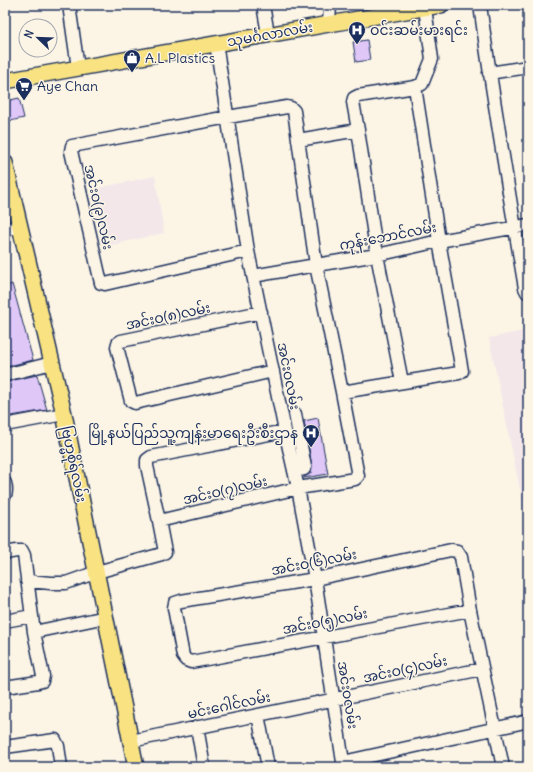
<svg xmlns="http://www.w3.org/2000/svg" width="533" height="772" font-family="Delius,'Noto Sans Myanmar',sans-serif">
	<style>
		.built { fill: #f3e7ea }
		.building { fill: #dfc7f7; stroke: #1b2f5e }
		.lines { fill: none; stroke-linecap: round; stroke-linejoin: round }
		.minor-casing { stroke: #1b2f5e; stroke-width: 15 }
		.major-casing { stroke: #1b2f5e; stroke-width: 18 }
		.minor { stroke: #fcf5e5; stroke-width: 12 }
		.major { stroke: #f8e281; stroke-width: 15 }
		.labels { text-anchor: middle; stroke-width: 3; stroke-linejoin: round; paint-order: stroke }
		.poi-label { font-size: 14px; fill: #1b2f5e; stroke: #fcf5e5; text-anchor: start }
		.street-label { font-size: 14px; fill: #1b2f5e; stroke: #fcf5e5 }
	</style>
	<rect width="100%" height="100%" fill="#fcf5e5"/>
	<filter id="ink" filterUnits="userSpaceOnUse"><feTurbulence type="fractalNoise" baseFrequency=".025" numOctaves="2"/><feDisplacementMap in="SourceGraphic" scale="8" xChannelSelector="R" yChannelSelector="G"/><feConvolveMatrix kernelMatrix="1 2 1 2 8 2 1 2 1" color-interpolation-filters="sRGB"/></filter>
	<g filter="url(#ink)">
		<path class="built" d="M155,176l9,57 -62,14 -9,-58z
			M5,247l8,39 -8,2z
			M528,330v189h-2l-37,-181z"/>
		<path class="building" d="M367,40l3,20 -14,2 -3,-20z
			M19,98l5,20 -14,3 -4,-20z
			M12,284l21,76 -28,7v-80z
			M37,375l10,35 -42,7v-35z
			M318,418l10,56 -24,4v-1l4,-2 3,-2 1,-7 -8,-45z"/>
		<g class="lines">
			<defs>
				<path id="minor" d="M69,5l9,63
					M263,5l5,29
					M480,5c13,95 29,189 45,283l2,4h1
					M329,24l1,-19
					M216,43l32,208 37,180 13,57 17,91 28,183v5
					M489,73l39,-6
					M298,140l60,-10
					M5,230l15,-4
					M253,276l63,-11 61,-10 62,-14 89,-16
					M261,312l-140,29 -3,2 -1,4 13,50 1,4 4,2 138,-32
					M5,375l47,-12
					M402,382l-25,-127 -19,-125 -5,-28 1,-4 4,-2 57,-9 7,-3 10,-25 -7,-51
					M342,392l117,-19 3,-2 -23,-130 -24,-154
					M5,425l59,-11
					M294,471l10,-2 1,-2 -10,-53
					M5,483c1,4 2,8 0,12
					M159,521l139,-33 57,-9 3,-3 -16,-84 -26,-127 -22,-154 -3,-3 -4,-1 -59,10 -156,29 -1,5 30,132 4,1 143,-33
					M5,553l12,-2h5l2,4 10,77 9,44 -1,5 -4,1 -33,5
					M27,581l24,2h15l31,-11 65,-18 3,-2 -6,-31 -12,-55v-6l4,-3 134,-26
					M470,610l-279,52 -5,-2 -3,-4 -9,-48 1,-5 6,-2 134,-22 136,-29 6,1 4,6 9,53 33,157
					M5,621l27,-5
					M34,632l72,-15
					M258,715l10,52
					M197,727l7,40
					M131,741l351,-72
					M5,747l43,-6 7,-1 3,6 3,21
					M343,762l177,-39 8,-2"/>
				<path id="major" d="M5,81l324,-57 112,-19
					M5,163l59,251 72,353"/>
			</defs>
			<use href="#minor" class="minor-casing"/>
			<use href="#major" class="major-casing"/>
			<use href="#minor" class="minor"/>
			<use href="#major" class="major"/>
		</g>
	</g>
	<defs>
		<symbol id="hospital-pin" viewBox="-11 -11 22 30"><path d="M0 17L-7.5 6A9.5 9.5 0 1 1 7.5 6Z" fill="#1b2f5e" stroke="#fcf5e5"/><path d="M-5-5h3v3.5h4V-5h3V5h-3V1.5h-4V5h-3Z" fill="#fff"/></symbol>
		<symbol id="shop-pin" viewBox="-11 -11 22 30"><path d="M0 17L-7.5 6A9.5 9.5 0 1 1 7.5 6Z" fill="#1b2f5e" stroke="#fcf5e5"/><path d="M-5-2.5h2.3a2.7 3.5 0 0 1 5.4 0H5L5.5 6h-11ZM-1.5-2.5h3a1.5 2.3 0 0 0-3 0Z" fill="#fff"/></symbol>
		<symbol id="supermarket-pin" viewBox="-11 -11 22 30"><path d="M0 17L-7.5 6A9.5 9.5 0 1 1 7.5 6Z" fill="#1b2f5e" stroke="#fcf5e5"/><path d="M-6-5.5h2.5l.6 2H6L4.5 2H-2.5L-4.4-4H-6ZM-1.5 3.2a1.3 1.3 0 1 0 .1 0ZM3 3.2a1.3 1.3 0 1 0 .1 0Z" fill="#fff"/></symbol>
	</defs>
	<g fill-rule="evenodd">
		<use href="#hospital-pin" x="347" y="20" width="20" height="27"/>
		<use href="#shop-pin" x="122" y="48" width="20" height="27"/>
		<use href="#supermarket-pin" x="14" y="76" width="20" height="27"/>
		<use href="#hospital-pin" x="301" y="423" width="20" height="27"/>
	</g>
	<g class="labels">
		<g class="poi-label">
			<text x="370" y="35">ဝင်းဆမ်းမားရင်း</text>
			<text x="145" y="63">A.L Plastics</text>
			<text x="37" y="91">Aye Chan</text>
			<text x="298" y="438" text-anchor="end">မြို့နယ်ပြည်သူ့ကျန်းမာရေးဦးစီးဌာန</text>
		</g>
		<g class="street-label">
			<text transform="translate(270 34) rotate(-10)" y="5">သုမင်္ဂလာလမ်း</text>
			<text transform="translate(99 207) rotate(77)" y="5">အင်းဝ(၉)လမ်း</text>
			<text transform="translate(388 236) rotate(-11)" y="5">ကုန်းဘောင်လမ်း</text>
			<text transform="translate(168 316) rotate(-12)" y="5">အင်းဝ(၈)လမ်း</text>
			<text transform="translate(289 376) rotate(79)" y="5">အင်းဝလမ်း</text>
			<text transform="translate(74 464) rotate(78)" y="5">ဗြဟ္မစိုရ်လမ်း</text>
			<text transform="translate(225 490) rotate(-13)" y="5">အင်းဝ(၇)လမ်း</text>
			<text transform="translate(314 562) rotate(-11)" y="5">အင်းဝ(၆)လမ်း</text>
			<text transform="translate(325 621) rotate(-11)" y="5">အင်းဝ(၅)လမ်း</text>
			<text transform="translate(405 669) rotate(-12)" y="5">အင်းဝ(၄)လမ်း</text>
			<text transform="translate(348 695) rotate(81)" y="5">အင်းဝလမ်း</text>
			<text transform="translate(229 705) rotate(-12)" y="5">မင်းဂေါင်လမ်း</text>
		</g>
	</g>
	<rect width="533" height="772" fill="none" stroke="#fcf5e5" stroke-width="20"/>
	<rect x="10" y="10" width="513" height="752" fill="none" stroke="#1b2f5e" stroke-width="1.5" filter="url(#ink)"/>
	<g transform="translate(38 38) rotate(293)"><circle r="19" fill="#fcf5e5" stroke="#a2a6af"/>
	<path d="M0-3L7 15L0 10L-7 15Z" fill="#1b2f5e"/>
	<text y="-6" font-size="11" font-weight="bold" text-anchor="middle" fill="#1b2f5e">N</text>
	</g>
</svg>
